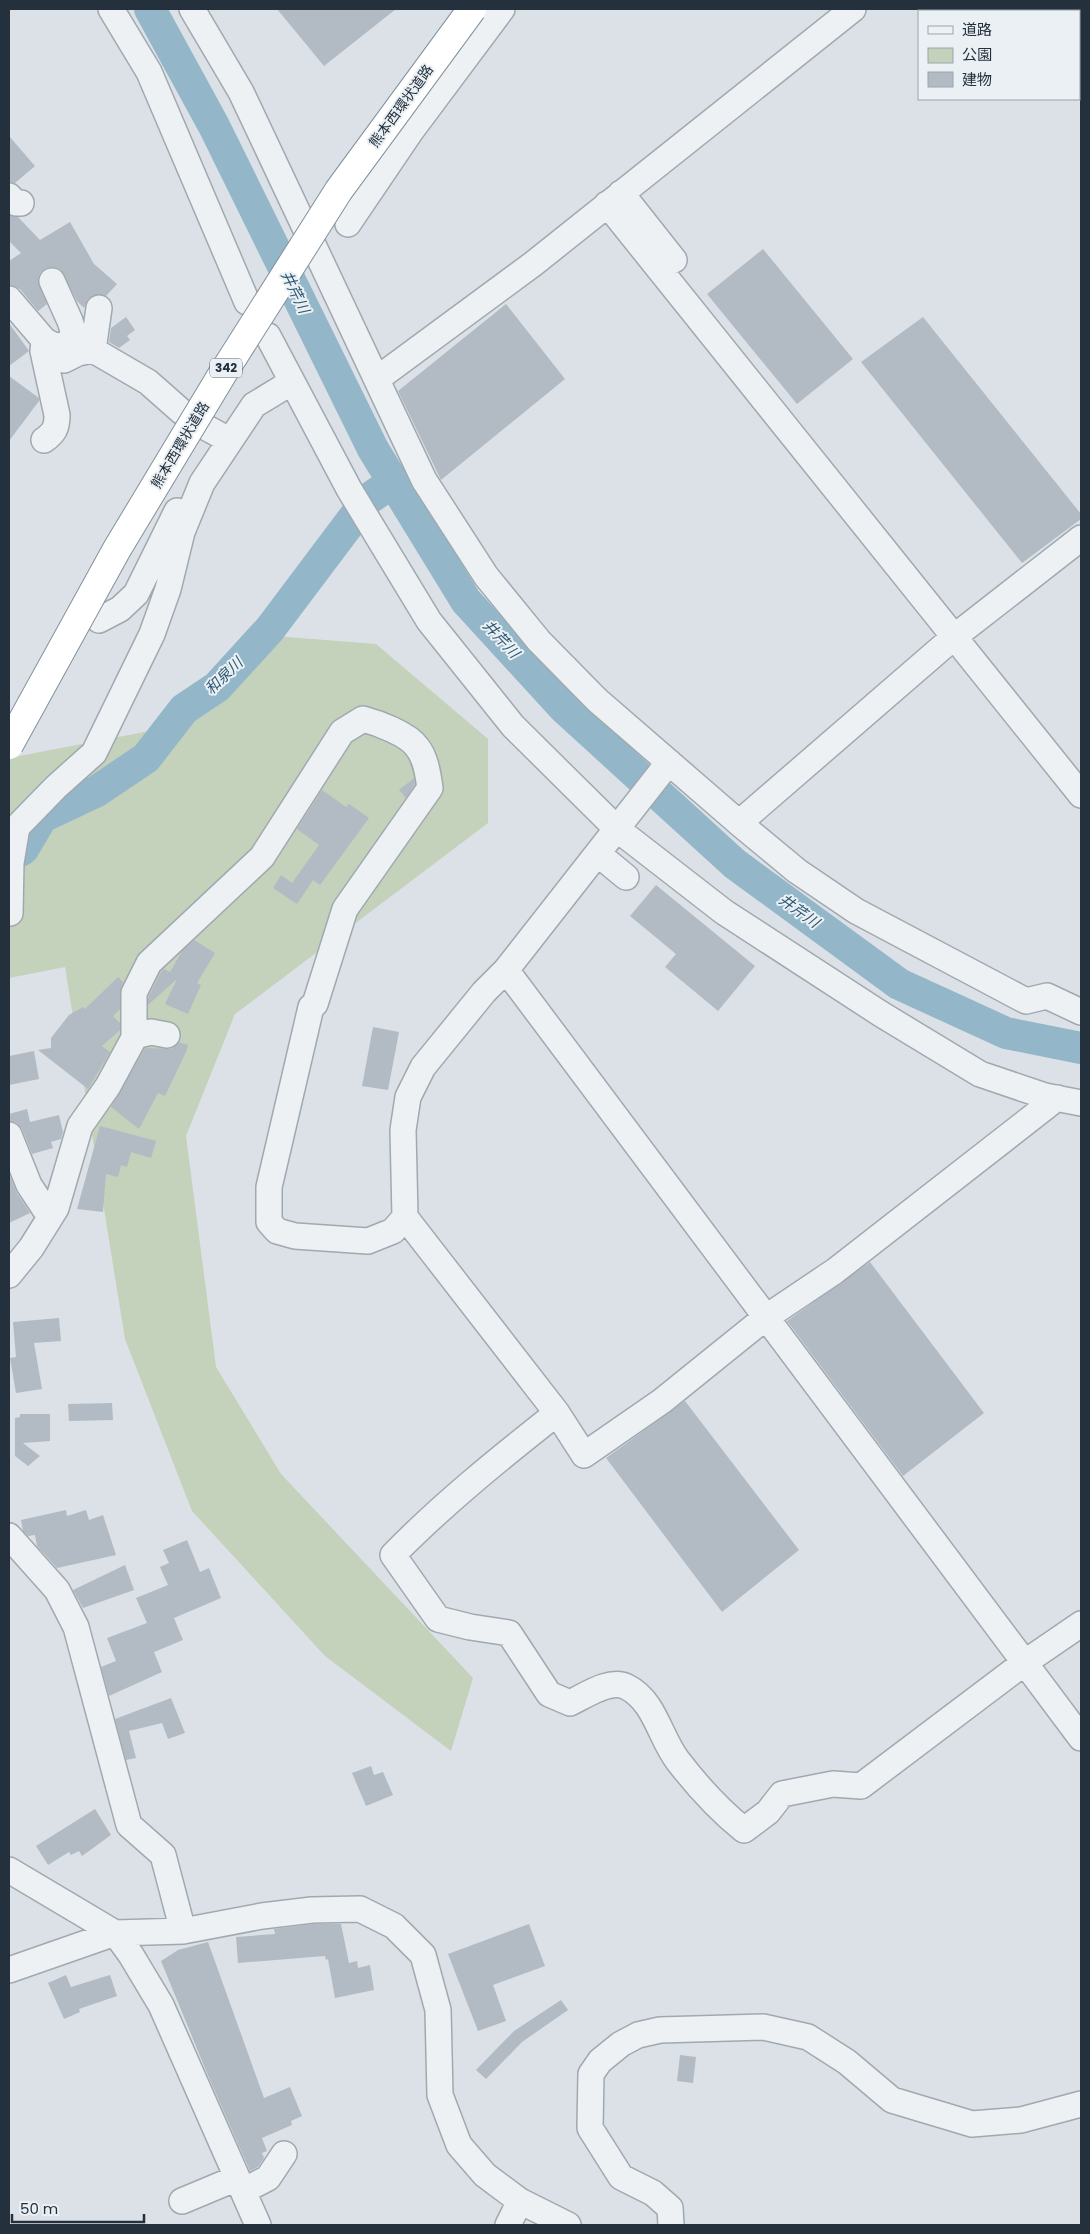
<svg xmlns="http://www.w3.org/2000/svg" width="1090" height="2234" font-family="Poppins,'Noto Sans JP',sans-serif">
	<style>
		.green { fill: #c4d1bb }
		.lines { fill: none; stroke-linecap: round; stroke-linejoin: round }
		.river { stroke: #93b7c9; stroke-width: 32 }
		.building { fill: #b2bbc3 }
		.minor-casing { stroke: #a0a9b0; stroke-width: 28 }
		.minor { stroke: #edf1f4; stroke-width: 25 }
		.highway-bridge-casing { stroke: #81919d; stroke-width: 30; stroke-linecap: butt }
		.highway-bridge { stroke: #fff; stroke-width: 28 }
		.labels { text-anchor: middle; stroke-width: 4; stroke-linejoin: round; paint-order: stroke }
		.shield { fill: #eaf0f4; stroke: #5f6a74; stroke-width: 1 }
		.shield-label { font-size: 12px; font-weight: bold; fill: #24313d }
		.street-label { font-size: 14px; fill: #24313d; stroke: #eaf0f4 }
		.water-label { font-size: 15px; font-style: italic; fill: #2d5872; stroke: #eaf0f4 }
	</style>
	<rect width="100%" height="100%" fill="#dbe1e6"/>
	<path class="green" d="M274,636l102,8 112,95v84l-253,191 -49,122 30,231 65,107 192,204 -22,73 -126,-95 -133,-145 -67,-172 -60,-372 -56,11v-220l177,-34z"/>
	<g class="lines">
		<path class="river" d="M150,9l64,117 159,323 93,152 98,107 171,156 164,120 107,49 75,15
			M9,857l14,-8 19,-32 55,-26 49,-33 38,-49 33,-22 53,-58 97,-129 26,-18"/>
	</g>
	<path class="building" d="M277,9h119l-72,57z
		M9,136l26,30 -20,17 -6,-1z
		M9,215l9,2 22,23 30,-18 24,42 23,20 -11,12 -12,-1 -6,4 -4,9 -7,-7 -16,-31 -7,-3 -7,1 -7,5 -2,7 9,24 -9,7 -18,-22 -11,-4v-24l12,-8 -12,-12z
		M763,249l90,110 -56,45 -90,-110z
		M506,304l59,75 -124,101 -43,-89z
		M126,317l9,13 -8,6 3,4 -11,8 -10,-6 2,-14z
		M923,317l158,197v5l-59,44 -161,-201z
		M9,323l20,28 -20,15z
		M9,376l30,22v3l-30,40z
		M414,778l1,6 -9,14 -7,-8z
		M322,790l24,17 3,-3 20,14 -49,67 -7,-5 -16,24 -24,-16 8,-13 11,8 27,-38 -22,-16z
		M656,885l99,81 -37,45 -53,-44 11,-13 -46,-38z
		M194,940l21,13 -18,30 4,2 -13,29 -23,-10 12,-25 -29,26v-7l13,-26 3,-3 6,3 12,-21z
		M118,977l5,5 -3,11v16l-7,7 7,7v7l-18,16 8,6 -22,37 -50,-39 13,-2v-10l18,-23 14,-8 2,2z
		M373,1027l26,5 -11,58 -26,-4z
		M179,1042l9,3 -2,7 -21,44 -7,-3 -19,36 -28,-22 34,-59 26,1z
		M34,1051l5,28 -30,6v-29z
		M27,1109l3,13 29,-7 4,17 -2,7 -10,3 2,6 -21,6 -10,-25 -5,-6 -8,-2v-7z
		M100,1126l56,15 -5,17 -20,-6 -4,15 -6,-2 -3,12 -12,-3 -3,38 -26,-3z
		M9,1173l8,20 13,20 -21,10z
		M870,1262l114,151 -81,63 -116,-155z
		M59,1318l2,23 -27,2 8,46 -26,4 -6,-35 6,-1 -3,-35z
		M685,1401l114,149 -77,62 -116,-154z
		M112,1403l1,17 -44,1 -1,-17z
		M20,1414h30v27l-27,2 17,13 -12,10 -13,-10v-38l5,-1z
		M66,1510l1,6 19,-6 3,10 14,-5 13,40 -59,13 -20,-22 -2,-11 -7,1 -5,-5 -2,-11z
		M187,1540l13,32 9,-4 12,30 -47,20 9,22 -29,12 8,20 -53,24 -8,-29 15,-6 -9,-23 40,-15 -11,-25 32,-13 -8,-18 9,-4 -6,-13z
		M125,1565l9,25 -51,18 -10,-18z
		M171,1698l14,35 -17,6 -6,-16 -33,8 7,27 -10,2 -11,-41z
		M371,1766l3,9 9,-3 10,23 -27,11 -14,-33z
		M95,1809l16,26 -29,21 -3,-5 -8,4 -2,-3 -21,13 -12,-19z
		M313,1924h28l8,39 8,-2 1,7 12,-3 4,25 -39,8 -7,-39 -2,1 -1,-4 -87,7 -2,-26 39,-3 -1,-5z
		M529,1924l16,42 -52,19 13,36 -28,10 -30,-77z
		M208,1942l56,156 26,-11 12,29 -11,5 1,4 -30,13 5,13 -5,2 2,5 -6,9 -8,4 -41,-93 -48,-117 17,-11z
		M66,1975l5,12 39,-12 7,21 -38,13 1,3 -16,7 -16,-36z
		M561,2000l7,10 -46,32 -36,37 -10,-9 38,-39z
		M680,2055l16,2 -3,26 -16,-2z"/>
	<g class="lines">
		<defs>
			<path id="minor" d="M111,9l38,63 98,230
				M192,9l49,83 183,388 62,96 53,65 58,59 142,123 215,-186 127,-99
				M621,193l53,67
				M9,196l7,7h5
				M607,204l474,591
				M348,224l63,-93 91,-122
				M9,299l35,41 12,7 12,-4 6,-9 -4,-13 -18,-40
				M268,336l81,153 80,132 84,105 104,103 107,83 157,102 99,60 65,22 36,7
				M44,340l-1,11 21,9 14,-7 15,-3 55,32 34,30
				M93,350l6,-42
				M43,351l14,64c0,13 -3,18 -13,25
				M377,379l156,-115 320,-255
				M205,427l24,13
				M99,620l21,-11 16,-15 41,-83
				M669,762l-163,208 -22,22 -61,75 -15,30 -5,33 2,87 152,196 27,42 78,-54 103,-83 70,-47 222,-173
				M739,823l58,48 59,40 170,90 21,-5 34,16
				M598,854l28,23
				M10,913l1,-50 6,-36 39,-40 38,-34 58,-119 16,-45 14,-57 20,-49 52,-78 28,-17 11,-3
				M506,970l575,768
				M134,1036l17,-4 16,3
				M9,1135l20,50 21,32
				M9,1275l22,-27 25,-40 24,-82 28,-40 26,-48v-45l15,-30 113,-106 80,-125 21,-13c15,4 45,15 54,28 9,11 11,28 13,41l-85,121 -30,95 -4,3 -42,180v35l8,9 18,5 73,5 25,-10 12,-14
				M557,1413c-57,45 -113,90 -164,142l45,64 32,8 39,6 40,61 21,9c15,-7 40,-25 57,-16 28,14 33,51 51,74 20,26 41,49 66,69l24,-18 14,-18 51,-10 28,2 163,-123 57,-39
				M9,1536l48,54 19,37 53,198 34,30 20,76
				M9,1870l106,63 16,22 30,50 97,220
				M9,1970l106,-37 68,-2 79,-15 50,-6 48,-1 34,17 29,29 15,55 2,85 19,50 26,30 35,26 48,24
				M243,2191l25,-13 16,-24
				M182,2201l55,-23
				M508,2225l12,-24
				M671,2225l-1,-17 -17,-15 -32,-16 -31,-49 1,-54 9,-13 21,-17 17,-9 22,-5 103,-3 45,10 39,25 45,38 80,24 49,-4 60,-16"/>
		</defs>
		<use href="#minor" class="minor-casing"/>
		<use href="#minor" class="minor"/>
		<defs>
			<path id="highway-bridge" d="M9,745l108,-196 106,-176 116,-183 133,-181"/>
		</defs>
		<use href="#highway-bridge" class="highway-bridge-casing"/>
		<use href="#highway-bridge" class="highway-bridge"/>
	</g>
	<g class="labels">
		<rect class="shield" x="210" y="358.5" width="32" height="19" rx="4"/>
		<g class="shield-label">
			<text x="226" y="372">342</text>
		</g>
		<g class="street-label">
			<text transform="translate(401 106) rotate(-54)" y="5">熊本西環状道路</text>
			<text transform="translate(180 445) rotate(-59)" y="5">熊本西環状道路</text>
		</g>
		<g class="water-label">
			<text transform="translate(295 292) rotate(64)" y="5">井芹川</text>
			<text transform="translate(501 639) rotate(47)" y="5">井芹川</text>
			<text transform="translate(224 676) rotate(-44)" y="5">和泉川</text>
			<text transform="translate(799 911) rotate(36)" y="5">井芹川</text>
		</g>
	</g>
	<rect width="1090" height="2234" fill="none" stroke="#24313d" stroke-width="20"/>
	<rect x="918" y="10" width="162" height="90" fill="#eaf0f4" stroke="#9ba4ab"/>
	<rect x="928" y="26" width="25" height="8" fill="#edf1f4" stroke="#9ba4ab"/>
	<text x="962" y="35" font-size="15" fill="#24313d">道路</text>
	<rect x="928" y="48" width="25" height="15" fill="#c4d1bb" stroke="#9ba4ab"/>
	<text x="962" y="60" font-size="15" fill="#24313d">公園</text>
	<rect x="928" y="72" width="25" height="15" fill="#b2bbc3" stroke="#9ba4ab"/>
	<text x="962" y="85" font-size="15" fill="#24313d">建物</text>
	<path d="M12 2214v8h132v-8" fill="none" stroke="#24313d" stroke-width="2.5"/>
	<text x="20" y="2214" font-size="15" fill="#24313d" stroke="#eaf0f4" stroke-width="4" paint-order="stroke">50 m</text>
</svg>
